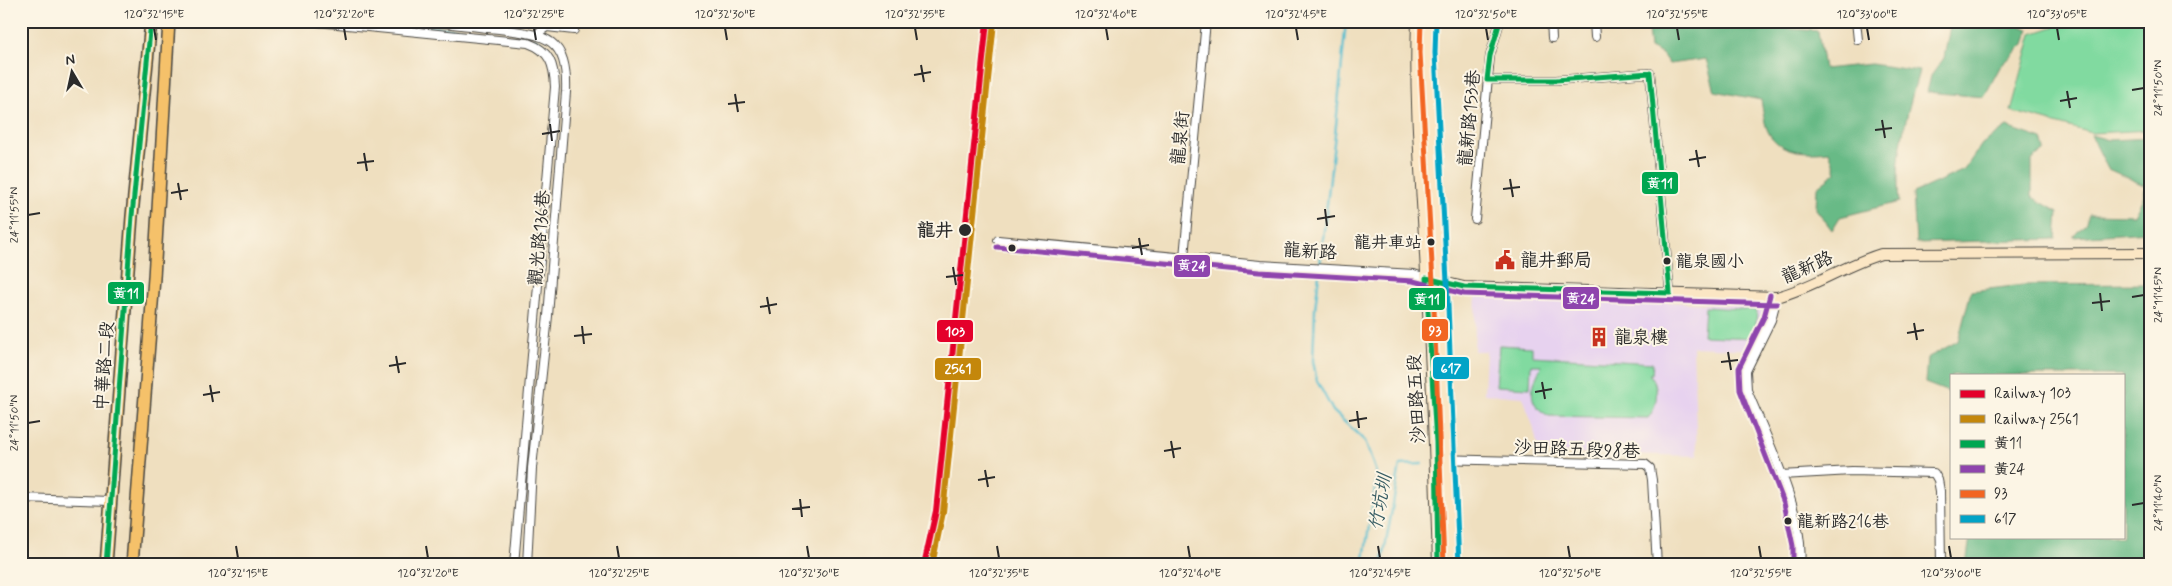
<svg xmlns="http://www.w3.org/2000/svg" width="2172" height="586" font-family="Mynerve,'LXGW WenKai TC',sans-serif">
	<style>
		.built { fill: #e7d2ef }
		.green { fill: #81daa0; stroke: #568266 }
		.forest { fill: #68ba86; stroke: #4a7258 }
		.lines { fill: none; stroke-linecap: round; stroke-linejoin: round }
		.stream { stroke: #51bbcd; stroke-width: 2.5 }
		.street-casing { stroke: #484641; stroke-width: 10 }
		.secondary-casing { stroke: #484641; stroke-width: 12 }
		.primary-casing { stroke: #484641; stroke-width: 14 }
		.street { stroke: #fff; stroke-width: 8 }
		.secondary { stroke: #fbe6c4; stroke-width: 10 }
		.primary { stroke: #f5c16b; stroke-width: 11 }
		.bus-1-casing { stroke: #fcf5e5; stroke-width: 9 }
		.bus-2-casing { stroke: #fcf5e5; stroke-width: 9 }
		.bus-3-casing { stroke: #fcf5e5; stroke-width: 9 }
		.bus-4-casing { stroke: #fcf5e5; stroke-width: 9 }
		.bus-1 { stroke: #00a651; stroke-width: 5 }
		.bus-2 { stroke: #8e44ad; stroke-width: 5 }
		.bus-3 { stroke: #f26522; stroke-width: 5 }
		.bus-4 { stroke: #02a3c6; stroke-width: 5 }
		.rail-1-casing { stroke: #fcf5e5; stroke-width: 10 }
		.rail-2-casing { stroke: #fcf5e5; stroke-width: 10 }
		.rail-1 { stroke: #e4002b; stroke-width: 6 }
		.rail-2 { stroke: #c4870b; stroke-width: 6 }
		.ticks { fill: none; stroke: #2b2b2b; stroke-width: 2 }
		.stop-dot { fill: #2b2b2b; stroke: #fcf5e5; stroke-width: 2 }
		.labels { text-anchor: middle; stroke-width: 4; stroke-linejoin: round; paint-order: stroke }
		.bus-label { font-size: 17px; fill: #2b2b2b; stroke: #fcf5e5; text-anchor: start }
		.street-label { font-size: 18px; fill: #2b2b2b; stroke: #fcf5e5 }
		.stop-label { font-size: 18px; font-weight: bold; fill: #2b2b2b; stroke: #fcf5e5; text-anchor: end }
		.poi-label { font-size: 18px; fill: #2b2b2b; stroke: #fcf5e5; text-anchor: start }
		.water-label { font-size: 19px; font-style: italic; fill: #385d64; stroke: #fcf5e5 }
		.line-badge { stroke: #fcf5e5; stroke-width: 2 }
		.badge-label { font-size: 14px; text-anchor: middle; font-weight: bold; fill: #fff }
		.neatline { fill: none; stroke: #2b2b2b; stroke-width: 2 }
		.ticks-label { font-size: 12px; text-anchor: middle; fill: #2b2b2b }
	</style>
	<rect width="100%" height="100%" fill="#fcf5e5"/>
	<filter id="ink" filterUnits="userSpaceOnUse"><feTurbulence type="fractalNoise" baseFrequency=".02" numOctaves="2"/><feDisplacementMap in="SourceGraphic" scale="10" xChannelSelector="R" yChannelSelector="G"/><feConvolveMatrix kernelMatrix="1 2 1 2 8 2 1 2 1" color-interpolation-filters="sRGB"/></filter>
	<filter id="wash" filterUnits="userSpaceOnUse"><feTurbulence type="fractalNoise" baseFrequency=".0096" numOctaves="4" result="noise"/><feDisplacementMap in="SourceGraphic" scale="20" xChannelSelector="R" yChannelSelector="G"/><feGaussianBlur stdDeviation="1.12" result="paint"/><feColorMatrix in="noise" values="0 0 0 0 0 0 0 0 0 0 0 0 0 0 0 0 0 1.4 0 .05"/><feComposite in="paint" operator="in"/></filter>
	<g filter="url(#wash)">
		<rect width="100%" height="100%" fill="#efdfbf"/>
		<path class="built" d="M1476,293l299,14 -18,43 -64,-3 4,109 -158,-4 -6,-26 -10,-29 -39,-3 2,-43h-12z"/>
		<path class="green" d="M2071,21h80v109l-59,3 -81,-22 21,-77z
			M1705,307l52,3 -2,28 -52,-2z
			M1499,345l33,2v9l121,7 -1,11h-3c11,11 9,32 -1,44l-99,-2c-25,-14 -17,-30 -7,-51h-11l-1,23 -34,-2z"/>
		<path class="forest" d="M1657,21h114l-3,6 50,4 6,38 47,-5 48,7c-12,43 -25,86 -20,131l-59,15 -8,13 -16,-21 1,-22 19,-15 -7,-21c-19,2 -47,3 -59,-16 -6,-9 -7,-25 -9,-35l-46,-9 -9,-32 -37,5 -7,-10 -12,-6 -2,-18z
			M1951,21h66l3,5 9,3 -5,15 -24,23 -16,30 -57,-5 4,-16 13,-18z
			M2007,127l35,12 3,11 -13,10v37l26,15 -2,27 -140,4 -3,-50 51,-23 18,-26z
			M2091,135l18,5 42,-2 -2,94 -76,5 12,-13 4,-10 45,1 9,-17 3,-12 -38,-17z
			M2151,284v281h-185l4,-28h153v-162h-172v18l-26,-10 2,-25 31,-17 13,-50 52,-6z"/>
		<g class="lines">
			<path class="stream" d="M355,21l115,9
				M1346,21l-10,104 -21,184 -2,52 4,20 16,30 32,30 12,34 -14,90
				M534,38l14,11 1,4
				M1382,565l18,-100 22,-1"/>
		</g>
	</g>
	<g filter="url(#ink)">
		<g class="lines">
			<defs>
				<path id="street" d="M307,21l221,22c22,8 26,21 27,44l-41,478
					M429,21c24,3 47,6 70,8 47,6 69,8 67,63l-18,224 -16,152 -5,97
					M1551,21l1,17
					M1594,21l1,16
					M1856,21l2,19
					M536,34l11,-7 27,3v-9
					M1487,80h69l94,-7 20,220
					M1475,219l15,-163 10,-35
					M998,240l262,25 154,9 12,4
					M1184,257l22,-236
					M1777,297l-6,23 -25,51 1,19c19,47 59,126 53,175
					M1435,459l210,5 5,4 2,12 5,85
					M1781,475l71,-4 82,2 4,7 2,11 1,74
					M21,498l89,3"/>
				<path id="secondary" d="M1417,21c-3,79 4,156 8,234 6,103 10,206 13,310
					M1429,21l-2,32 13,229 12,283
					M1426,278l38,9 313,10c37,-10 68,-32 104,-43l270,-1"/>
				<path id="primary" d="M106,565l26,-349 19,-195
					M132,565l22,-287 15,-257"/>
			</defs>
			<use href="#street" class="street-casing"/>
			<use href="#secondary" class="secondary-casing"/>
			<use href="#primary" class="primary-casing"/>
			<use href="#street" class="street"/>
			<use href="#secondary" class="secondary"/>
			<use href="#primary" class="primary"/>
			<defs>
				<path id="bus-1" d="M1650,73l20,220
					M1487,80h69l94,-7
					M1487,80l3,-24 10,-35
					M106,565l26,-349 19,-195
					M1438,565l-2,-123 -10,-164 38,9 206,6"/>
				<path id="bus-2" d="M997,247l262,25 154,9 51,13 313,10
					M1770,295l-6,22 -25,51 1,22 44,113 9,43v19"/>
				<path id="bus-3" d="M1421,21l-1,32 13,229 11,283"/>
				<path id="bus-4" d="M1436,21l-1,32 12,229 12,283"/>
			</defs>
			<use href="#bus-1" class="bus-1-casing"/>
			<use href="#bus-2" class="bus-2-casing"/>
			<use href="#bus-3" class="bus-3-casing"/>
			<use href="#bus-4" class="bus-4-casing"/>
			<use href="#bus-1" class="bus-1"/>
			<use href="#bus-2" class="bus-2"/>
			<use href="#bus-3" class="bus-3"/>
			<use href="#bus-4" class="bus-4"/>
			<defs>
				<path id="rail-1" d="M924,565l12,-54 51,-490"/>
				<path id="rail-2" d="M932,565l11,-53 51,-490"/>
			</defs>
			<use href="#rail-1" class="rail-1-casing"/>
			<use href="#rail-2" class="rail-2-casing"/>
			<use href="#rail-1" class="rail-1"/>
			<use href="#rail-2" class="rail-2"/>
		</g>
	</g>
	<path class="ticks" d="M154,28l2,12M344,28l2,12M534,28l2,12M725,28l2,12M915,28l2,12M1106,28l2,12M1296,28l2,12M1486,28l2,12M1677,28l2,12M1867,28l2,12M2057,28l2,12M921,65l3,17M914,75l17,-3M2132,90l12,-2M2067,91l3,17M735,94l3,18M2060,101l17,-3M728,104l17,-2M1882,120l3,18M550,124l2,17M1875,130l17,-2M542,134l18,-3M1696,150l3,17M364,153l3,18M1689,160l17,-3M357,163l17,-2M1510,179l3,18M178,183l3,17M1503,189l17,-2M171,193l17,-3M1325,209l2,17M28,215l12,-2M1317,219l18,-3M1139,238l3,17M1132,248l17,-3M953,267l3,18M946,277l17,-2M2100,293l2,18M767,297l3,17M2132,297l12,-2M2092,303l18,-2M760,307l17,-3M1914,323l3,17M582,326l2,18M1907,333l17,-3M574,336l18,-2M1728,352l3,18M396,356l3,17M1721,362l17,-2M389,366l17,-3M1542,382l3,17M210,385l3,17M1535,392l17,-3M203,395l17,-3M1357,411l2,17M1349,421l18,-3M28,423l12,-2M1171,441l3,17M1164,451l17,-3M985,470l3,17M978,480l17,-3M800,499l2,18M2132,505l12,-2M792,509l18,-2M236,546l2,12M426,546l2,12M617,546l2,12M807,546l2,12M997,546l2,12M1188,546l2,12M1378,546l2,12M1568,546l2,12M1759,546l2,12M1949,546l2,12"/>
	<defs>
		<symbol id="civic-bare" viewBox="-9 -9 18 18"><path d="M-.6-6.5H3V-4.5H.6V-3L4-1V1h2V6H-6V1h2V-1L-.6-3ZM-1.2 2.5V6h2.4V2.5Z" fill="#c8321e" stroke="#fcf5e5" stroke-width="2.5" paint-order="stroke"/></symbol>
		<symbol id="building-bare" viewBox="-9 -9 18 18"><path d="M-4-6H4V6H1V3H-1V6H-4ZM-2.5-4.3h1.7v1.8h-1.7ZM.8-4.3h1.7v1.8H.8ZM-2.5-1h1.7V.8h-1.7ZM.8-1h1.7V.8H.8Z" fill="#c8321e" stroke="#fcf5e5" stroke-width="2.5" paint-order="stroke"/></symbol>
	</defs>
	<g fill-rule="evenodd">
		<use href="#civic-bare" x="1491" y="246" width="28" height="28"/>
		<use href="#building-bare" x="1585" y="323" width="28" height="28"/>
	</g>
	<g class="stop-dot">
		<circle cx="965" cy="230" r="7"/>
		<circle cx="1431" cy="242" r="4.5"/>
		<circle cx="1012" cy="248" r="4.5"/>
		<circle cx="1667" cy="261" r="4.5"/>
		<circle cx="1788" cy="521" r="4.5"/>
	</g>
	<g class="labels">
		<g class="bus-label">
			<text x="1422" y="248" text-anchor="end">龍井車站</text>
			<text x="1676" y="267">龍泉國小</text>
			<text x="1797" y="527">龍新路216巷</text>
		</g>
		<g class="street-label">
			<text transform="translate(1469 118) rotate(-85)" y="6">龍新路153巷</text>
			<text transform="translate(1180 138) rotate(-85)" y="6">龍泉街</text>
			<text transform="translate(539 238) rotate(-85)" y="6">觀光路136巷</text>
			<text transform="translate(1310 251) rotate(3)" y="6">龍新路</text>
			<text transform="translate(1807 267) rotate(-24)" y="6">龍新路</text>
			<text transform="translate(104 366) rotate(-86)" y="6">中華路二段</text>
			<text transform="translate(1416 399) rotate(-93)" y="6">沙田路五段</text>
			<text transform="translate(1577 449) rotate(2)" y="6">沙田路五段98巷</text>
		</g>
		<g class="stop-label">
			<text x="953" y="236">龍井</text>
		</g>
		<g class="poi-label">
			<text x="1520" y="266">龍井郵局</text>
			<text x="1614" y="343">龍泉樓</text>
		</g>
		<g class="water-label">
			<text transform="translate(1379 502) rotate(-80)" y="7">竹坑圳</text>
		</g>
	</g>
	<g class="line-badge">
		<rect x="1641" y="171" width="38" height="24" rx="5" fill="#00a651"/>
		<rect x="1173" y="254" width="38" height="24" rx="5" fill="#8e44ad"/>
		<rect x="107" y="281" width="38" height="24" rx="5" fill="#00a651"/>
		<rect x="1562" y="286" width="38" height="24" rx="5" fill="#8e44ad"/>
		<rect x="1408" y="287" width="38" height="24" rx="5" fill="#00a651"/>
		<rect x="1421" y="318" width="28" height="24" rx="5" fill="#f26522"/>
		<rect x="936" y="319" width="38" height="24" rx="5" fill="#e4002b"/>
		<rect x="1432" y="356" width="38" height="24" rx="5" fill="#02a3c6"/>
		<rect x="934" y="357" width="48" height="24" rx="5" fill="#c4870b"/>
	</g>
	<g class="badge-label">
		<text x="1660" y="188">黃11</text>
		<text x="1192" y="270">黃24</text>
		<text x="126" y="298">黃11</text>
		<text x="1581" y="303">黃24</text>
		<text x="1427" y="304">黃11</text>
		<text x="1435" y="335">93</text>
		<text x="955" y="336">103</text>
		<text x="1451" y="373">617</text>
		<text x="958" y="373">2561</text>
	</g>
	<rect width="2172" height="586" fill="none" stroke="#fcf5e5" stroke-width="55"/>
	<rect x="1950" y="374" width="175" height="165" fill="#fcf5e5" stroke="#a8a49b"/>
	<rect x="1960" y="390" width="25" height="8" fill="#e4002b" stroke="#a8a49b"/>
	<text x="1994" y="398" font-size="15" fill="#2b2b2b">Railway 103</text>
	<rect x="1960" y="415" width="25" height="8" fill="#c4870b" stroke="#a8a49b"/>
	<text x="1994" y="424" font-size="15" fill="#2b2b2b">Railway 2561</text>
	<rect x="1960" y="440" width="25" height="8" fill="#00a651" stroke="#a8a49b"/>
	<text x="1994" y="448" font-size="15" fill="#2b2b2b">黃11</text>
	<rect x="1960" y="465" width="25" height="8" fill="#8e44ad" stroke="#a8a49b"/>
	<text x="1994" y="474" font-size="15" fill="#2b2b2b">黃24</text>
	<rect x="1960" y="490" width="25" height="8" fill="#f26522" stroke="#a8a49b"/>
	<text x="1994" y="498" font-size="15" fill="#2b2b2b">93</text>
	<rect x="1960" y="515" width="25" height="8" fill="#02a3c6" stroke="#a8a49b"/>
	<text x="1994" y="524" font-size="15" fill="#2b2b2b">617</text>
	<g transform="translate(72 72) rotate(351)" stroke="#fcf5e5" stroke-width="4" paint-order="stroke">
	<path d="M0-4L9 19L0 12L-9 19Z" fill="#2b2b2b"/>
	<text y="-8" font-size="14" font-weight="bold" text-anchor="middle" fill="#2b2b2b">N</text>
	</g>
	<rect x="28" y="28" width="2116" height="530" class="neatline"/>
	<g class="ticks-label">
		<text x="154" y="18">120°32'15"E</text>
		<text x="344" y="18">120°32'20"E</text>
		<text x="534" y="18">120°32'25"E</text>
		<text x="725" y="18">120°32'30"E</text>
		<text x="915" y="18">120°32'35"E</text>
		<text x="1106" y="18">120°32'40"E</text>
		<text x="1296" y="18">120°32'45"E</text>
		<text x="1486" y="18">120°32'50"E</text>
		<text x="1677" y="18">120°32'55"E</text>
		<text x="1867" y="18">120°33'00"E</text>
		<text x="2057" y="18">120°33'05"E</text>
		<text transform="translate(2158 88) rotate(-90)" y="4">24°11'50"N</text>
		<text transform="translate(14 215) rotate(-90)" y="4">24°11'55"N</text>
		<text transform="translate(2158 295) rotate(-90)" y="4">24°11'45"N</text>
		<text transform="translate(14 423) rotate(-90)" y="4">24°11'50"N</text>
		<text transform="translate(2158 503) rotate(-90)" y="4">24°11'40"N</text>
		<text x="238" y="577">120°32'15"E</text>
		<text x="428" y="577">120°32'20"E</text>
		<text x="619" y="577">120°32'25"E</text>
		<text x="809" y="577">120°32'30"E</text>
		<text x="999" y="577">120°32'35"E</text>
		<text x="1190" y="577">120°32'40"E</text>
		<text x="1380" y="577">120°32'45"E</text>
		<text x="1570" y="577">120°32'50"E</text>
		<text x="1761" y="577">120°32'55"E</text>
		<text x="1951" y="577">120°33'00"E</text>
	</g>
</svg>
